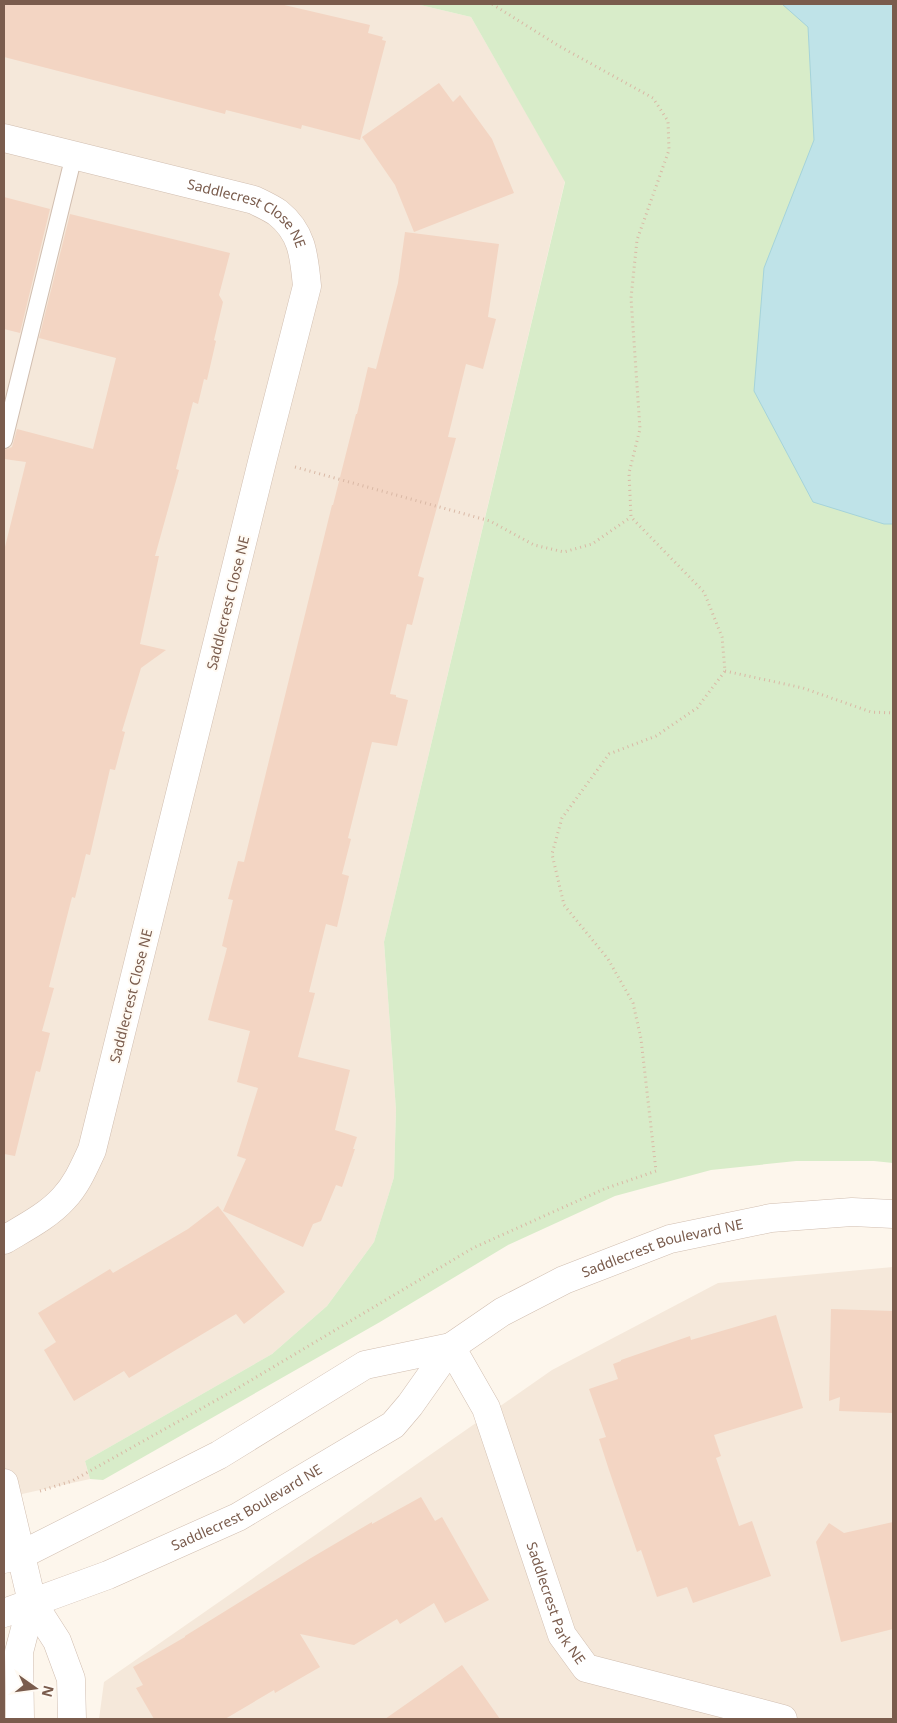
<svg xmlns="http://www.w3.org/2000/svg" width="897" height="1723" font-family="'Noto Sans',sans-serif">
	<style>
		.residential { fill: #f5e8da }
		.green { fill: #d8ecc9 }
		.water { fill: #bfe3e8; stroke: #a5d3da }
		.building { fill: #f3d5c3 }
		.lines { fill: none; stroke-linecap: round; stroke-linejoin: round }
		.service-casing { stroke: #d1beb0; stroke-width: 18 }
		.minor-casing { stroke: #d1beb0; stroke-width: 29 }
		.tertiary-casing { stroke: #d1beb0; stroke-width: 29 }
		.path { stroke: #d9b8a5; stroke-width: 3; stroke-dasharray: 1 4; stroke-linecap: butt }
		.service { stroke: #fff; stroke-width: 16 }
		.minor { stroke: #fff; stroke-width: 28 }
		.tertiary { stroke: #fff; stroke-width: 28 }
		.labels { text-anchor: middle; stroke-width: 4; stroke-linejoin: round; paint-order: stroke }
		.street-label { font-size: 14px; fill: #7a5c4d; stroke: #fffaf3 }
	</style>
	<rect width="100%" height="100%" fill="#fdf6ec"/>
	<path class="residential" d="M4,4h412l55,13 94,164 -181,761 12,168 -2,67 -20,65 -47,64 -55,48 -187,107 5,18 -86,19z
		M893,1267v452h-794l5,-37 448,-312 166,-87z"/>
	<path class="green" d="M416,4h477v1159l-19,-2h-78l-85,9 -96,26 -107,49 -128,77 -277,158 -13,-1 -5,-18 187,-107 55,-48 47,-64 20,-65 2,-67 -12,-168 181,-760 -94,-165z"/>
	<path class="water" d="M782,4h111v520h-9l-71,-22 -59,-111 10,-123 50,-128 -6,-113z"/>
	<path class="building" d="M4,4h276l90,21 -2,8 15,4 -1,3 4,1 -26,99 -58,-15 -1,4 -75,-19 -1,4 -221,-57z
		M439,83l14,19 7,-7 32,44 22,54 -100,39 -19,-47 -33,-48z
		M4,197l46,12 -30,124 -16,-4z
		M70,214l160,39 -11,42 4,7 -9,38 2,1 -9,39 -3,-1 -6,25 -5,-2 -17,67 3,1 -24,86h4l-19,88 26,6 -25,18 -19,63 3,1 -10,38 -5,-1 -20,86 -4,-1 -11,44 -3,-1 -23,90 5,1 -12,43 8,2 -10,39 -4,-1 -21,85 -11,-2v-603l22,-89 -22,-3v-9l8,-3 5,-18 76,20 23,-91 -77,-20z
		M405,232l94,12 -11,73 8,2 -13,50 -17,-5 -18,73 8,1 -38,138 6,2 -12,47 -5,-1 -17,70 6,1v2l12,3 -11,46 -25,-4 -24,96 3,1 -9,35 7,2 -12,51 -11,-3 -17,68 6,1 -17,64 52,13 -15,60 22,7 -4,12h2l-13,38 -6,-2 -15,36 -8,3 -10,23 -80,-36 23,-52 -9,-3 21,-68 -21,-6 13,-51 -42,-11 19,-72 -5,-2 11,-46 -5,-1 10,-38 6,1 88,-357h1l23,-91h1l11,-47 8,2 22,-86z
		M218,1206l67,86 -41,32 -8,-10 -107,64 -5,-7 -50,30 -30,-51 12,-8 -18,-29 72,-44 3,4 75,-44z
		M831,1309l62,2v102l-54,-2 1,-14 -11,4z
		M776,1315l27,93 -89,27 7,21 -5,2 23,68 13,-5 19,55 -78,27 -6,-16 -30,10 -16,-47 -4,2 -28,-82 -10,-31 7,-2 -17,-48 29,-10 -5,-15 8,-3v-1l69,-24 1,4z
		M421,1497l14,24 7,-4 47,83 -44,23 -11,-20 -34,21 -3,-5 -43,26 -54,-11 20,33 -45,26 -1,-3 -49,29h-71l-18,-31 7,-3 -10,-18 52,-30v-1l126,-78 61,-36v2z
		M893,1522v107l-52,13 -25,-100 13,-19 15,10z
		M462,1665l38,54h-115z"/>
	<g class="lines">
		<defs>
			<path id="service" d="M4,440l70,-285"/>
			<g id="minor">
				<path id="s1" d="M4,138l250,62c8,4 17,8 24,13 25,20 26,44 29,73l-44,172 -171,692c-8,17 -15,34 -28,48 -16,18 -40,30 -60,42"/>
				<path id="s2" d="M451,1347l35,61 76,227 24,33 197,51"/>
				<path d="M4,1483l28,119 25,39 14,38 1,40"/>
				<path d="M20,1719l-1,-67 13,-50"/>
			</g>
			<g id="tertiary">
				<path d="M4,1559l17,-4 198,-100 146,-90 86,-18"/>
				<path id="s3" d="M4,1613l104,-38 130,-58 155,-92 17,-20 41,-58 51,-35 62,-32 106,-41 101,-21 81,-6 41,2"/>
			</g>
		</defs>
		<use href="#service" class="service-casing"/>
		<use href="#minor" class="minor-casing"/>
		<use href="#tertiary" class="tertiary-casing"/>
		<path class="path" d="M295,467l195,54 44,24 30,7 28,-8 39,-27
			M725,671l78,17 68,24 22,1
			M40,1491l32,-10 166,-93 235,-140 131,-59 52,-18 -15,-132 -8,-36 -25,-44 -44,-54 -12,-51 10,-36 47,-64 47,-18 41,-28 28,-37 -3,-34 -18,-45 -73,-75 -2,-44 11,-44 -9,-131 6,-58 32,-90 -1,-29 -15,-23 -94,-52 -67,-42"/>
		<use href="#service" class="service"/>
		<use href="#minor" class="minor"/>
		<use href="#tertiary" class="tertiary"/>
	</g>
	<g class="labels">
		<g class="street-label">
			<text dy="5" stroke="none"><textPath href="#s1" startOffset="258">Saddlecrest Close NE</textPath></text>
			<text transform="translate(228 603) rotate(-76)" y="5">Saddlecrest Close NE</text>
			<text transform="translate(131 996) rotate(-76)" y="5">Saddlecrest Close NE</text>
			<text dy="5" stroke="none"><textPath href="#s3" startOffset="766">Saddlecrest Boulevard NE</textPath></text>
			<text dy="5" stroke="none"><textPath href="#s3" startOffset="265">Saddlecrest Boulevard NE</textPath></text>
			<text dy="5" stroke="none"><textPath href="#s2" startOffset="278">Saddlecrest Park NE</textPath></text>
		</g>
	</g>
	<rect width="897" height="1723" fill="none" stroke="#7a5c4d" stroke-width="10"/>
	<g transform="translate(35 1688) rotate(104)" stroke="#fffaf3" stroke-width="4" paint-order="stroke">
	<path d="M0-4L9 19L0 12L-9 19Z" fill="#7a5c4d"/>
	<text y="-8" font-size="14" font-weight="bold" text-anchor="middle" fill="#7a5c4d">N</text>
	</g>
</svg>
